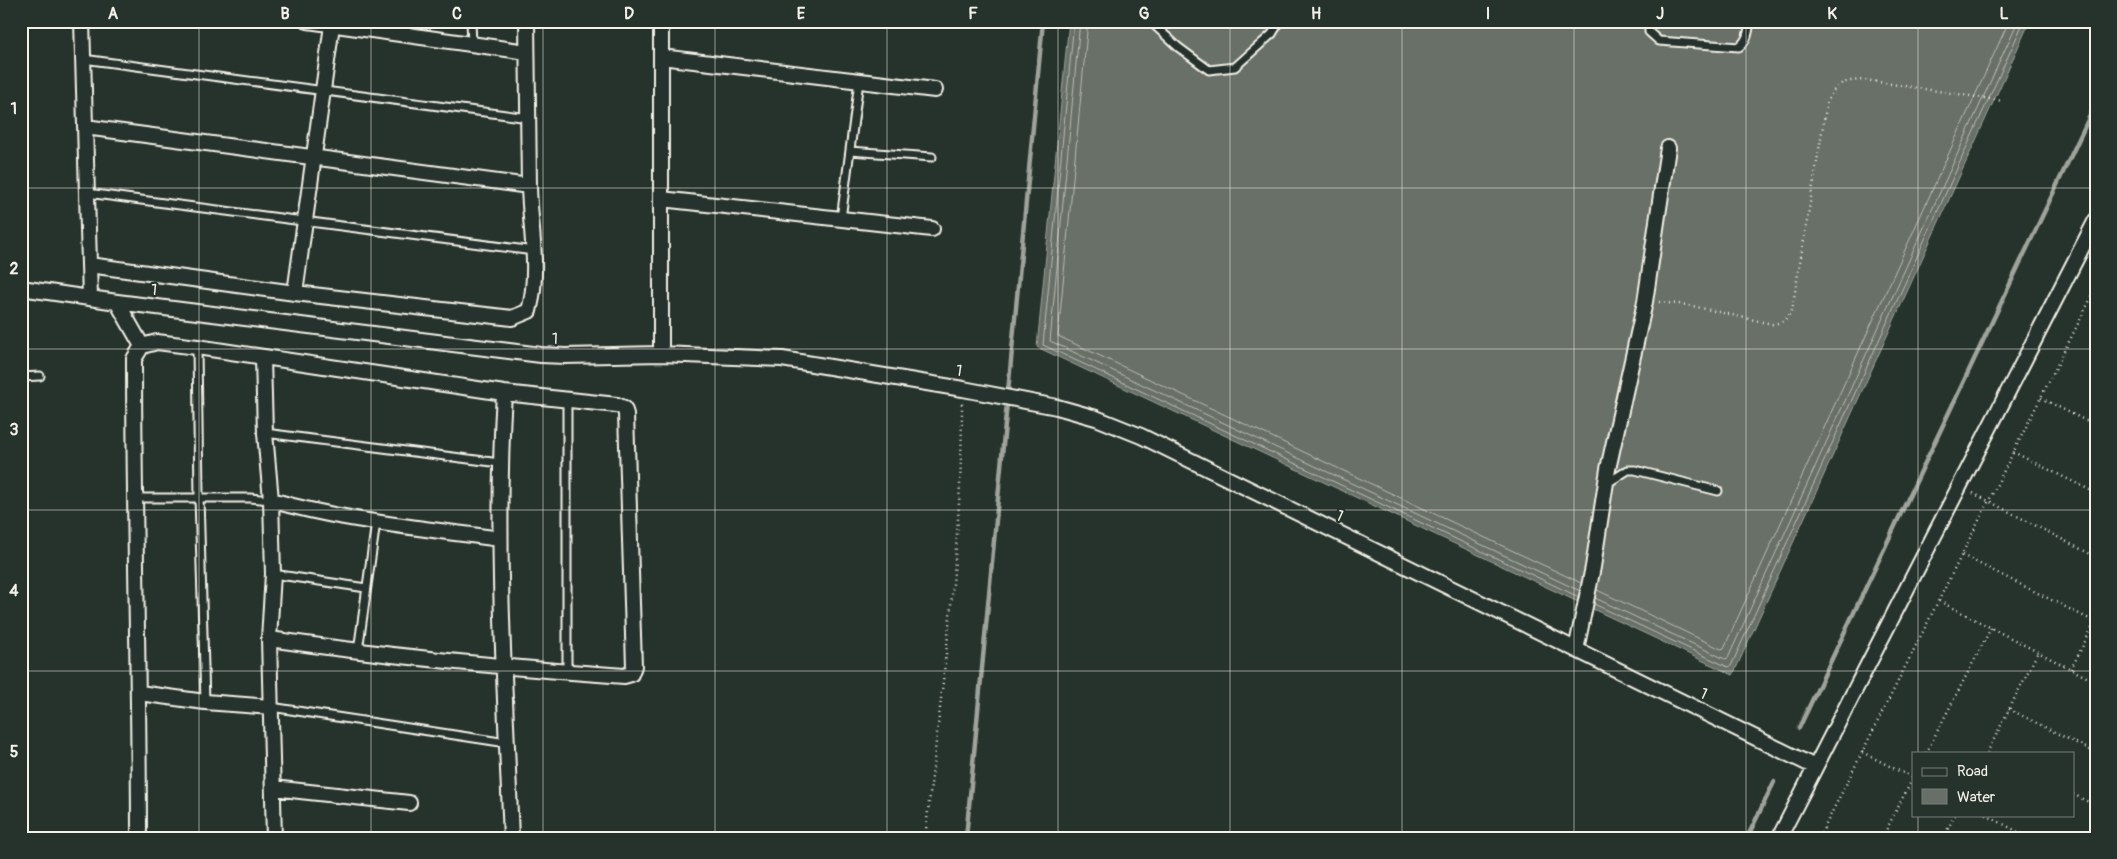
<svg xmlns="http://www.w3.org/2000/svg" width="2117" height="859" font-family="Pangolin,sans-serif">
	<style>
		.water { fill: #676f68; stroke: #9fa39b }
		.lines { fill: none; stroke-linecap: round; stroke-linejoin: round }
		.shore { stroke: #bcbdb5; stroke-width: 1 }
		.stream { stroke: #9fa39b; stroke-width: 4.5 }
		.lane-casing { stroke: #f4f1e8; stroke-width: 11 }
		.street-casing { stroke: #f4f1e8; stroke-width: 18 }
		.path { stroke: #f4f1e8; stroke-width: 2.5; stroke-dasharray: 1 4; stroke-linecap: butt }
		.lane { stroke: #26332d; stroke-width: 7 }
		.street { stroke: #26332d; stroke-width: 14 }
		.grid { fill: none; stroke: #f4f1e8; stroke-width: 1; stroke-opacity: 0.55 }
		.labels { text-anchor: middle; stroke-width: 4.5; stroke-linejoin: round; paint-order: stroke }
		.street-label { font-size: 16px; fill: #f4f1e8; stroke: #26332d }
		.neatline { fill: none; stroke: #f4f1e8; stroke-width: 2 }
		.grid-label { font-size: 16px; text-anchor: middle; font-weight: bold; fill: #f4f1e8 }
	</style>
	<rect width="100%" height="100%" fill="#26332d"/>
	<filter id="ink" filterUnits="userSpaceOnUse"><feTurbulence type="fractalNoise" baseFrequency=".02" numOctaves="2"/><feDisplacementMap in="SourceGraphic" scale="10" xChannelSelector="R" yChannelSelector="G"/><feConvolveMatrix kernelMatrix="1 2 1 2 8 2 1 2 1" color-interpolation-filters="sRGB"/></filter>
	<g filter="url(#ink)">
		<path class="water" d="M1069,21h961l-297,654 -696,-328z"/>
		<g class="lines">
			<path class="shore" d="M1074,21l-31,324 536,252
				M1080,21l-30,320 530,250
				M1088,21l-30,315 523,247
				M1597,590l124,59 3,-1 285,-627
				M1595,598l130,61 3,-1 290,-637
				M1594,604l134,63 3,-1 293,-645"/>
			<path class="stream" d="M1799,728l297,-625
				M966,838l77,-817
				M1747,838l27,-56"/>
			<defs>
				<path id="lane" d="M471,21l1,23
					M1150,21l28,26 31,23 26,-3 37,-33 8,-13
					M1649,21v11l10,9 80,6c9,-7 9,-14 11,-26
					M83,59l446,59
					M850,151l82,6
					M87,193l447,58
					M841,219l18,-138
					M197,347l2,150 6,205
					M21,377l19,-1
					M265,433l235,30
					M1606,484l22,-14h7l83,21
					M134,498h116l21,2
					M273,574l93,14
					M358,651l18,-129
					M567,672v-273
					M271,707l236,36"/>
				<path id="street" d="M82,21l8,277
					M308,21l219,31
					M661,21v333
					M661,57l274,33
					M85,127l444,59
					M661,199l271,30
					M89,265l206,28 217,25 17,-7c11,-40 1,-84 0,-125 -1,-55 -1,-110 -2,-165
					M21,288l96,14 424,53 24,1 96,-2 121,5 181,30 94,18 39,11 45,18 674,331
					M295,293l37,-268
					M117,302l25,44
					M263,358l2,75 6,67 2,74 -4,65 5,199
					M504,393c-9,148 1,297 7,445
					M271,500c74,22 153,28 229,39
					M1576,650l17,-83 15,-98 37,-167 23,-154
					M139,693l66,9 66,5
					M273,788l136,15
					M139,838c0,-160 -5,-319 -5,-479l8,-13 15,-4 40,5 307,46 113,12 7,3 2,6 8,252 -3,8 -7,2c-119,-8 -237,-20 -355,-37
					M1779,838l317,-618"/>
			</defs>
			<use href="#lane" class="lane-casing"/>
			<use href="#street" class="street-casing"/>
			<path class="path" d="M1659,302l29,3 84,19c11,-1 15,-5 20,-14l35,-208c10,-21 17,-21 38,-22l138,21
				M2041,398l55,28
				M2092,424l4,-7
				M2013,452l83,41
				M1973,493l123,64
				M1962,555l133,67
				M1939,601l157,81
				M2071,669l25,-49
				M2009,709l87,44
				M1862,752l51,26
				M1926,753l65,-125
				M1987,753l51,-101
				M2073,794l23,12
				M1986,815l44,23
				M925,838c16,-145 37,-290 37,-435
				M1819,838l277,-550
				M1882,838l31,-60
				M1943,838l12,-23"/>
			<use href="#lane" class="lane"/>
			<use href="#street" class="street"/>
		</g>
	</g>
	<path class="grid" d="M199,21v817M371,21v817M543,21v817M715,21v817M887,21v817M1058,21v817M1230,21v817M1402,21v817M1574,21v817M1746,21v817M1918,21v732M21,188h2075M21,349h2075M21,510h2075M21,671h2075M1918,815v23"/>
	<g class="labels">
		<g class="street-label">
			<text transform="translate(154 289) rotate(7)" y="6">1</text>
			<text transform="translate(555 338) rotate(3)" y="6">1</text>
			<text transform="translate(959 370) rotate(10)" y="6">1</text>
			<text transform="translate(1340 515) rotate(26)" y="6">1</text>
			<text transform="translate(1704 693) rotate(26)" y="6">1</text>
		</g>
	</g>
	<rect width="2117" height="859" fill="none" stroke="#26332d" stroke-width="55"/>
	<rect x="1912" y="752" width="162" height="65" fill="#26332d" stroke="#787f78"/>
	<rect x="1922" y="768" width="25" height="8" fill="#26332d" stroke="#787f78"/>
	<text x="1957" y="776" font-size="15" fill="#f4f1e8">Road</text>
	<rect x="1922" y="789" width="25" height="15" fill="#676f68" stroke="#787f78"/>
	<text x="1957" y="802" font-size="15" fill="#f4f1e8">Water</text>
	<rect x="28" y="28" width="2062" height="804" class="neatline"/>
	<g class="grid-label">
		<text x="113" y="19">A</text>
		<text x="285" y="19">B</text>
		<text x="457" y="19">C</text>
		<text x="629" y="19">D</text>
		<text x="801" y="19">E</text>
		<text x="973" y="19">F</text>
		<text x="1144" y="19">G</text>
		<text x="1316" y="19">H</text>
		<text x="1488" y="19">I</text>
		<text x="1660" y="19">J</text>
		<text x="1832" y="19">K</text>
		<text x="2004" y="19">L</text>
		<text x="14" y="114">1</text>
		<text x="14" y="274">2</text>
		<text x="14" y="435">3</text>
		<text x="14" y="596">4</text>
		<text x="14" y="757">5</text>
	</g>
</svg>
